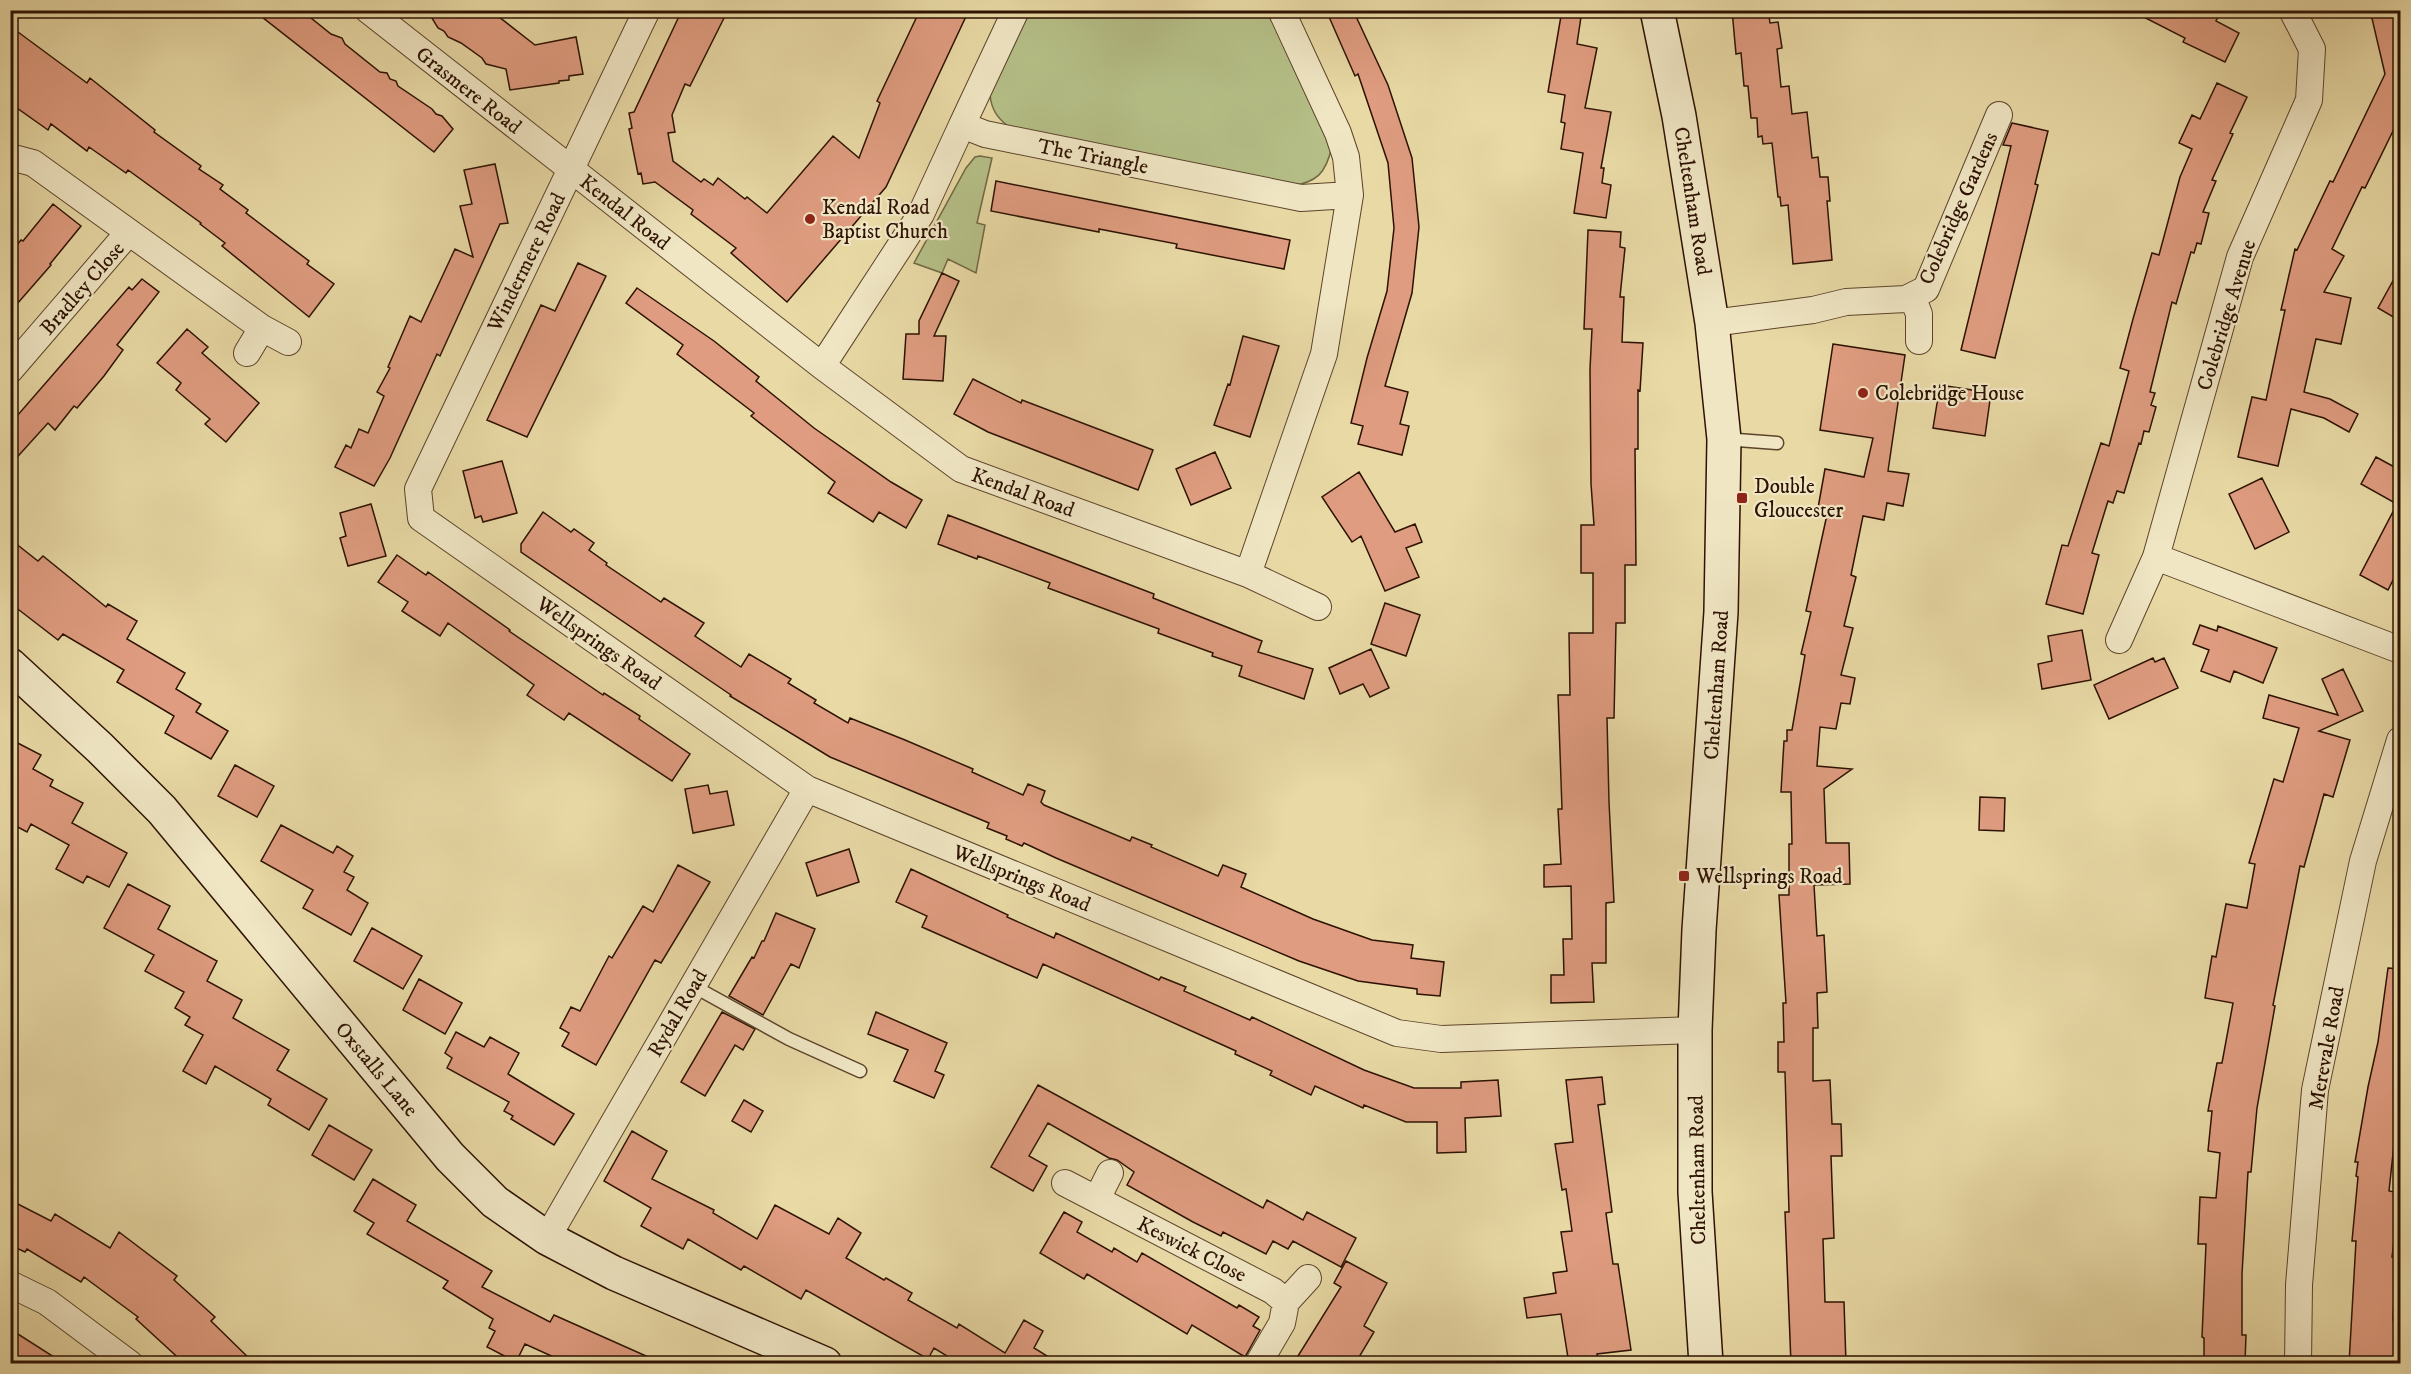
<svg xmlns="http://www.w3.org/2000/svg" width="2411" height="1374" font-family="'IM FELL DW Pica',serif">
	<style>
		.green { fill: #b5bf87; stroke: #716844; stroke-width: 1.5 }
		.building { fill: #df9c80; stroke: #2d1202; stroke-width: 1.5 }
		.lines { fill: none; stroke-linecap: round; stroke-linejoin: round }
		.lane-casing { stroke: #5c442b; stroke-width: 15 }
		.street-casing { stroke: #5c442b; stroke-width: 28 }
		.secondary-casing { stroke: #2d1202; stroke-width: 36 }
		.lane { stroke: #f0e6c4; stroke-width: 12 }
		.street { stroke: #f0e6c4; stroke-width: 26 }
		.secondary { stroke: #f0e6c4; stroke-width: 33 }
		.poi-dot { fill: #8f2418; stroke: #f0e6c4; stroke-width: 2 }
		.labels { text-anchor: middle; stroke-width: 4.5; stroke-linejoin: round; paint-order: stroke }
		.street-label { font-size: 21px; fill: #2d1202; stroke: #f0e6c4 }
		.poi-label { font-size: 21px; fill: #2d1202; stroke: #f0e6c4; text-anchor: start }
	</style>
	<rect width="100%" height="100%" fill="#e8d9a5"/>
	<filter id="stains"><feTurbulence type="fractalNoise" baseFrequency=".00333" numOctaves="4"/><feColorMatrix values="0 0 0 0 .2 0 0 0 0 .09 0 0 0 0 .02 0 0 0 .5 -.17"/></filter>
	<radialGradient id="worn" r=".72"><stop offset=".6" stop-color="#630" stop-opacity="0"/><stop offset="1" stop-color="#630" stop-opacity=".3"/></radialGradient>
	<path class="green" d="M1025,11h247l60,135c-6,28 -15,36 -43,41l-276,-57c-14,-10 -22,-19 -23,-36z
		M980,156l12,2 -15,65 8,2 -9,48 -28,-14 -6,14 -28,-10 52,-95 9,-11z"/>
	<path class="building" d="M253,10h48l30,24 11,4 3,6 35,28 7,1 3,6 6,2 2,5 34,23 4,5 6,2 11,13 -19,23z
		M427,10h63l45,35 41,-8 7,37 -14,2v4l-10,1v2l-49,7 -4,-21 -20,-5 -4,-6 -21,-15 -13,-6 -4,-6 -6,-3z
		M682,10h46l-38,76 -5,-2 -13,31 3,17 -7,1 5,28 28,21 3,-3 9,6 5,-7 27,21 2,-2 20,16 66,-77 26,22 21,-55 -3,-2 43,-91h49l-83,177 -99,115 -56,-49 5,-5 -45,-34 2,-4 -38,-28 -12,2 -2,-11 -3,1 -9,-45 3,-1 -3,-15 5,-1z
		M1326,10h27l35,75 24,73 7,69 -7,66 -27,93 23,6 -8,32 9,2 -7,29 -44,-11 5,-18 -12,-3 16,-65 20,-67 7,-63 -6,-65 -30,-89 -3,2z
		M1562,10h20l-5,34 20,4 -12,60 26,4 -10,56h3l-2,15 9,2 -5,33 -32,-5 9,-60 -22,-4 4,-26 -4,-1 4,-27 -17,-3z
		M1732,10h36l2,13 8,-1 4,26 -5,1 4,38 8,-1 3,28 15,-2 5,46 6,-1 2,20h8l2,24h-3l5,59 -39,4 -5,-59 -7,1 -1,-9h-2l-6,-54 -9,1 -1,-8 -4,1 -1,-19h-6l-3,-32h-4l-3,-33 -5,1z
		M2130,10h91l-5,11 23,12 -14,29 -42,-20 2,-4z
		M2370,10h30v122l-6,-3 -29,59 -3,-1 -30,62 12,7 -20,36 27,6 -10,46 -25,-5 -12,53 26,7 28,15 -9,18 -25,-14 -33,-9 -13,57 -40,-9 14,-60 14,3 19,-90h-4l14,-61 2,1 33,-69 3,1 52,-108z
		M18,32l69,51 3,-5 65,52 -1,2 47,34 -2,3 24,16 -3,4 28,21 -2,3 63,48 -2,3 27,20 -25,33 -87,-71 3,-3 -25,-19 1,-1 -73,-53 -2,3 -37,-26 -2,4 -36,-27 -3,6 -38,-27v-61z
		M2217,83l30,14 -17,36 3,1 -21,46 4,1 -13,31 6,1 -8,31 -4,-1 -3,10 -3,-1 -15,52 -4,-2 -22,90 5,1 -4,12 5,2 -7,25 -5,-1 -3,13 -2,-1 -15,50 -7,-2 -4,12 -5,-2 -16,52 7,2 -16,59 -37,-10 16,-59 6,1 33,-103 8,3 20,-75 -9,-3 13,-49 19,-66 7,2 21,-78 12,-28 -13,-6 13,-28 8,4z
		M2012,123l36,8 -13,53 3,1 -43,173 -34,-8 50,-204 -8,-1z
		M495,164l13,59 -8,1 -60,132 -3,-2 -47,104 -16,28 -39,-19 11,-22 5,3 8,-19 9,4 16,-37 -7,-4 13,-24 -2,-1 22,-51 11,6 34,-73 18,8 -13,-51 12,-2 -8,-34z
		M996,181l294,59 -6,29 -108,-21 1,-4 -78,-15v3l-108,-21z
		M53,204l28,22 -31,38 1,1 -41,47v-59l11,-13 2,1z
		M1588,230l33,2 -1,15 5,1 -5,49h4l-2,45 21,1 -3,48 -2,-1v59h-3l1,116h-11v58h-9l-2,95h-7l2,84 5,100 -8,1v60h-14l2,39 -43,1v-28h13l-1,-36h9l-1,-53 -27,1v-22l17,-1 -3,-55h4l-4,-114h12l-1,-62h24v-60h-12v-48h13l-3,-41 -1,-115 2,-40h-8z
		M578,263l28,13 -79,161 -40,-17 54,-115 14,6z
		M2400,268v53l-22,-13z
		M942,273l17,8 -25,55h12l-3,45 -40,-2 3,-45h13v-13z
		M142,279l17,13 -42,53 6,5 -19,26 -27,32 -3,-2 -19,24 -7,-7 -38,42v-41l119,-137 3,3z
		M637,288l77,53 45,36 -3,4 58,47 77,54 31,18 -16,28 -27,-16 -6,10 -45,-29 7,-11 -84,-66 3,-3 -77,-59 6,-9 -57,-42z
		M187,329l21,18 -6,6 57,50 -33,39 -21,-18 5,-5 -34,-29 5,-7 -24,-20z
		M1243,336l36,10 -29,91 -36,-12 14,-41 2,1z
		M1833,344l72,11 -17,116 21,3 -6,32 -16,-3 -3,17 -21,-4 -12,59 5,2 -12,49 9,2 -12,47 14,3 -5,26 -9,-1 -5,26 -16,-2 -3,39 35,3 -28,20 2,54h23l1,41 -36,1 3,51 7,-1 3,57 -10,1 1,35h-5v53l17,-1 2,44h9l1,32h-11l3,82 -11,1 2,63h19l2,62h-55l-6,-152h4l-4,-140h-7v-30h6l-1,-39h3l-7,-108h10v-51h3l-1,-52h-10l3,-51h3v-11h5l13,-75 -4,-1 10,-42 -5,-1 22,-101 -10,-2 7,-39 39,8 9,-39 -53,-8z
		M973,379l48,24 1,-3 131,50 -15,40 -150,-58 -34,-18z
		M1940,385l51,8 -6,43 -52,-8z
		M1215,452l16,36 -40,17 -15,-36z
		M2376,457l24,13v96l-12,24 -28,-15 37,-71 -36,-20z
		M502,461l15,52 -34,9 -2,-6 -6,2 -12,-47z
		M1359,472l36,60 20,-8 7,18 -16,6 13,29 -34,14 -24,-55 -9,6 -30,-45z
		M2262,478l27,54 -34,17 -26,-55z
		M371,504l15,52 -38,10 -8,-28 6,-2 -6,-23z
		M543,512l28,20 3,-3 20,14 -5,7 18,13 -1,2 55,37 3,-4 40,25 -9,13 46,31 8,-13 42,25 -3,4 28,17 -2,3 34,20 2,-5 55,22 68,29 -1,3 51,23 5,-11 17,7 -4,11 3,3 86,36 2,-4 20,8 -1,2 67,29 5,-11 23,9 -5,13 72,32 59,21 41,5 -2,13 33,4 -4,34 -23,-2v-5l-59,-8 -59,-20 -243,-103 -32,-15 -2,3 -16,-7 1,-3 -20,-8 2,-5 -159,-66 -100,-61 1,-1 -210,-143v-8z
		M948,515l206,79 -1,4 109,43 -4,11 55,17 -9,30 -65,-23 3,-10 -30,-10 1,-3 -55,-20 1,-4 -111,-41 2,-5 -72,-27 -1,3 -39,-15z
		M10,539l28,22 5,-5 63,51 2,-3 29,17 -10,18 58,34 -9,16 25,15 -5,8 32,19 -17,28 -46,-26 9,-17 -57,-34 7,-12 -61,-36 -5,6 -48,-37z
		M397,555l29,20 2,-3 82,58 -1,1 94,64 1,-2 36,23 -1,3 51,35 -18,27 -103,-68 -5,7 -18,-12 -19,-13 7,-10 -86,-62 -8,13 -38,-25 6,-9 -30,-20z
		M1385,603l35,12 -14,41 -35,-12z
		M2200,625l17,6 1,-5 59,22 -14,35 -29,-12 -4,11 -29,-11 8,-21 -16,-6z
		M2082,630l9,50 -49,9 -4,-25 14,-3 -4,-25z
		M1371,649l18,39 -19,9 -7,-13 -23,10 -11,-26z
		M2153,658l2,4 9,-4 14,30 -69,31 -15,-34z
		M2343,669l20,42 -44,20 31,9 -17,57 -9,-3 -20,73 -4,-1 -27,139 2,1 -18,102 -6,64h-3l-6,102v61h4l-1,28 -41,1v-26l-2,-1 4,-93h-8l2,-47 16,1 4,-45 -12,-2 4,-40h-4l9,-48h5l11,-60 -28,-5 7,-42 4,1 10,-53 21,4 8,-44 -6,-1 25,-84 9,3 16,-54 -36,-10 6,-23 69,20 -16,-36z
		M10,739l31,16 -8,14 20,11 -3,6 33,17 -11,20 55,30 -18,34 -22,-11 -4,7 -27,-14 13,-24 -38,-21 -4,8 -17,-9z
		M235,765l39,21 -17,31 -39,-21z
		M708,785l2,9 17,-3 7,34 -41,8 -8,-44z
		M1980,797l25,1 -1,33 -25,-1z
		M281,825l52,28 4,-7 16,10 -9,16 10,5 -7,13 21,13 -17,32 -48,-27 10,-18 -52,-29z
		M849,849l10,33 -42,14 -11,-33z
		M678,865l32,17 -49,81 -6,-3 -59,105 -34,-19 7,-13 -9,-5 11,-21 9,4 29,-55 3,2 31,-52 10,6z
		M911,869l97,46 -1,2 47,21 2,-5 103,47 2,-3 25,10 -2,4 66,29 2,-3 112,53 50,18h47v-6l37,-2 3,36 -36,2 1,34 -29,1v-31h-31l-42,-17 -1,3 -48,-22 -4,9 -41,-20 2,-4 -37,-17 1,-3 -193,-87 -6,14 -115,-51 5,-11 -31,-14z
		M128,884l42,22 -12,23 59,32 -10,20 35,19 -9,18 56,32 -12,20 50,29 -18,31 -41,-25 3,-6 -56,-33 -9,18 -23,-13 20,-36 -18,-10 5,-8 -15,-9 9,-16 -39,-21 9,-16 -50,-27z
		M776,913l39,16 -16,39 -8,-4 -28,51 -34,-19 23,-39 2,1 8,-17h2z
		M372,928l50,28 -19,33 -49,-28z
		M2388,968l12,1v149l-3,-1 -8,74 11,2 -8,64h4l-3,63h3l-1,44h-46l7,-123h-4l6,-64 -2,-1 2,-14h-3l13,-75 10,-45z
		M419,979l43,24 -17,31 -42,-24z
		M722,1012l33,17 -12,21 -8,-5 -30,51 -24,-14z
		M876,1012l71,31 -12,28 9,4 -10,23 -40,-17 14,-31 -40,-16z
		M456,1032l28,15 6,-10 29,16 -11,21 66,40 -20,31 -43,-26 2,-3 -9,-5 5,-9 -62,-34 5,-10 -7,-5z
		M1602,1077l3,27 -7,1 14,107 -6,1 7,51h5l13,86 -34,4 2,10h-30l-8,-50 -34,4 -3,-20 32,-5 -3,-20 14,-2 -6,-39 11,-1 -6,-42 -4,1 -7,-46 18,-2 -7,-62z
		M1038,1085l225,123 4,-8 36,20 4,-8 49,26 -15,29 -48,-26 -5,8 -15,-8 -7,13 -43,-22 -2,4 -28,-14 -66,-37 7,-13 -17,-12 -8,-2 -61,-35 -19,33 18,10 -14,25 -42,-24z
		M744,1100l19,11 -12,21 -19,-11z
		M329,1125l43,25 -18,30 -42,-25z
		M632,1131l35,20 -15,28 62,31 -1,3 44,26 18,-34 54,29 9,-16 23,15 -15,25 38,22 2,-2 26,15 -4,7 49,28 2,-4 46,29 19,-33 19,11 -9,17 26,16h-100l-26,-16 -6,11 -122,-69 -5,9 -57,-33 -3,4 -53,-31 -5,10 -20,-11 -22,-12 10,-18 -47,-27z
		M373,1179l43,26 -9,16 85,50 -10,16 68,35 4,-7 110,49h-95l-44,-20 -9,18 -29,-15 8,-16 -6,-3 4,-9 -50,-31 5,-7 -81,-47 7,-11 -20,-12z
		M10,1200l41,21 4,-7 55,34 9,-16 58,44 -3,4 41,37 -4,4 44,43h-70l-49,-45 2,-2 -54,-40 -3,5 -54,-33 -2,3 -15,-7z
		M1064,1212l18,10 -5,10 35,20 2,-4 23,14 5,-9 95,55 2,-3 20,12 -6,9 7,4 -15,27 -53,-32 -5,9 -100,-60 -3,5 -44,-26z
		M1346,1261l41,22 -23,43 10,6 -19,32h-62l48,-77 -7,-4z
		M10,1329l55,35h-55z"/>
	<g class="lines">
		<defs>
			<path id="lane" d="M1724,439l53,4
				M693,986l96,53 71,32"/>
			<path id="street" d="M368,10l454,356 139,103 287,105 70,33
				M647,10l-229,479 3,29 386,271 590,244 44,6 254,-9
				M1016,10l-54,115 23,9 316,64 49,-3 -4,-38 -8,-24 -57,-123
				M10,157l23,6 229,165 26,14
				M1912,296l7,18v27
				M1712,323l101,-13 33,-8 60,-3 20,-10 73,-174
				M247,353l15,-25
				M822,366l99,-152 41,-89
				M10,370l119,-138
				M2156,557l244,93
				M1248,574l76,-220 26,-159
				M2119,640l37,-83 84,-300 69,-157 3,-51 -20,-39
				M1065,1183l208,108 13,11 -4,21 -24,41
				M1097,1199l13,-26
				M547,1238l260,-449
				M10,1284l37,18 83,62
				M1286,1302l22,-24
				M2298,1364l1,-79 16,-195 48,-229 37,-121"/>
			<path id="secondary" d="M1657,10l22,106 33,207 12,116 -3,173 -22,318 -4,100v162l11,172
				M10,665l90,83 62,62 288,347 45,45 52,36 67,35 211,91"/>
		</defs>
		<use href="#lane" class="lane-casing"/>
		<use href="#street" class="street-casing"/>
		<use href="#secondary" class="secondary-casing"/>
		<use href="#lane" class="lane"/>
		<use href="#street" class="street"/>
		<use href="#secondary" class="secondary"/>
	</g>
	<g class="poi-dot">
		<circle cx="810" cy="219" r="6"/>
		<circle cx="1863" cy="393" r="6"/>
		<rect x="1736" y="492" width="12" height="12" rx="3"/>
		<rect x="1678" y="870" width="12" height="12" rx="3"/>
	</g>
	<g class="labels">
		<g class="street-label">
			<text transform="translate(469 90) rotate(38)" y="7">Grasmere Road</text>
			<text transform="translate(1093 156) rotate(11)" y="7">The Triangle</text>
			<text transform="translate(1693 201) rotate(81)" y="7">Cheltenham Road</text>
			<text transform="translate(1958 208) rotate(-66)" y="7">Colebridge Gardens</text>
			<text transform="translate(625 212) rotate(38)" y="7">Kendal Road</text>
			<text transform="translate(526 262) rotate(-64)" y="7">Windermere Road</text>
			<text transform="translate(82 288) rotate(-49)" y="7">Bradley Close</text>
			<text transform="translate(2226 315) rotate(-73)" y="7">Colebridge Avenue</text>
			<text transform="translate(1023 492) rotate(20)" y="7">Kendal Road</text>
			<text transform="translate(599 643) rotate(35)" y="7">Wellsprings Road</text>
			<text transform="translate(1716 685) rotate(-86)" y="7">Cheltenham Road</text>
			<text transform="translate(1022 878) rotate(22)" y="7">Wellsprings Road</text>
			<text transform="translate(677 1013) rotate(-60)" y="7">Rydal Road</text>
			<text transform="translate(2326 1048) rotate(-80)" y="7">Merevale Road</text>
			<text transform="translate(377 1069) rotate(50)" y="7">Oxstalls Lane</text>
			<text transform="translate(1697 1170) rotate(-91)" y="7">Cheltenham Road</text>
			<text transform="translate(1192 1249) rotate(27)" y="7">Keswick Close</text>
		</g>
		<g class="poi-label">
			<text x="822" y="214">Kendal Road<tspan x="822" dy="24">Baptist Church</tspan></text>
			<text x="1875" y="400">Colebridge House</text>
			<text x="1754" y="493">Double<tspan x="1754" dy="24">Gloucester</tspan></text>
			<text x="1696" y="883">Wellsprings Road</text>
		</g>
	</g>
	<rect width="2411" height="1374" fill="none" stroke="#e8d9a5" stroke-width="36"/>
	<rect x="12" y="12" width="2387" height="1350" fill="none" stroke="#2d1202" stroke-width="3"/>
	<rect x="18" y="18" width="2375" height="1338" fill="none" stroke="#2d1202" stroke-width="1.5"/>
	<rect width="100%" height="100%" filter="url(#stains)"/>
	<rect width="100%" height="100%" fill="url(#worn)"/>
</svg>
